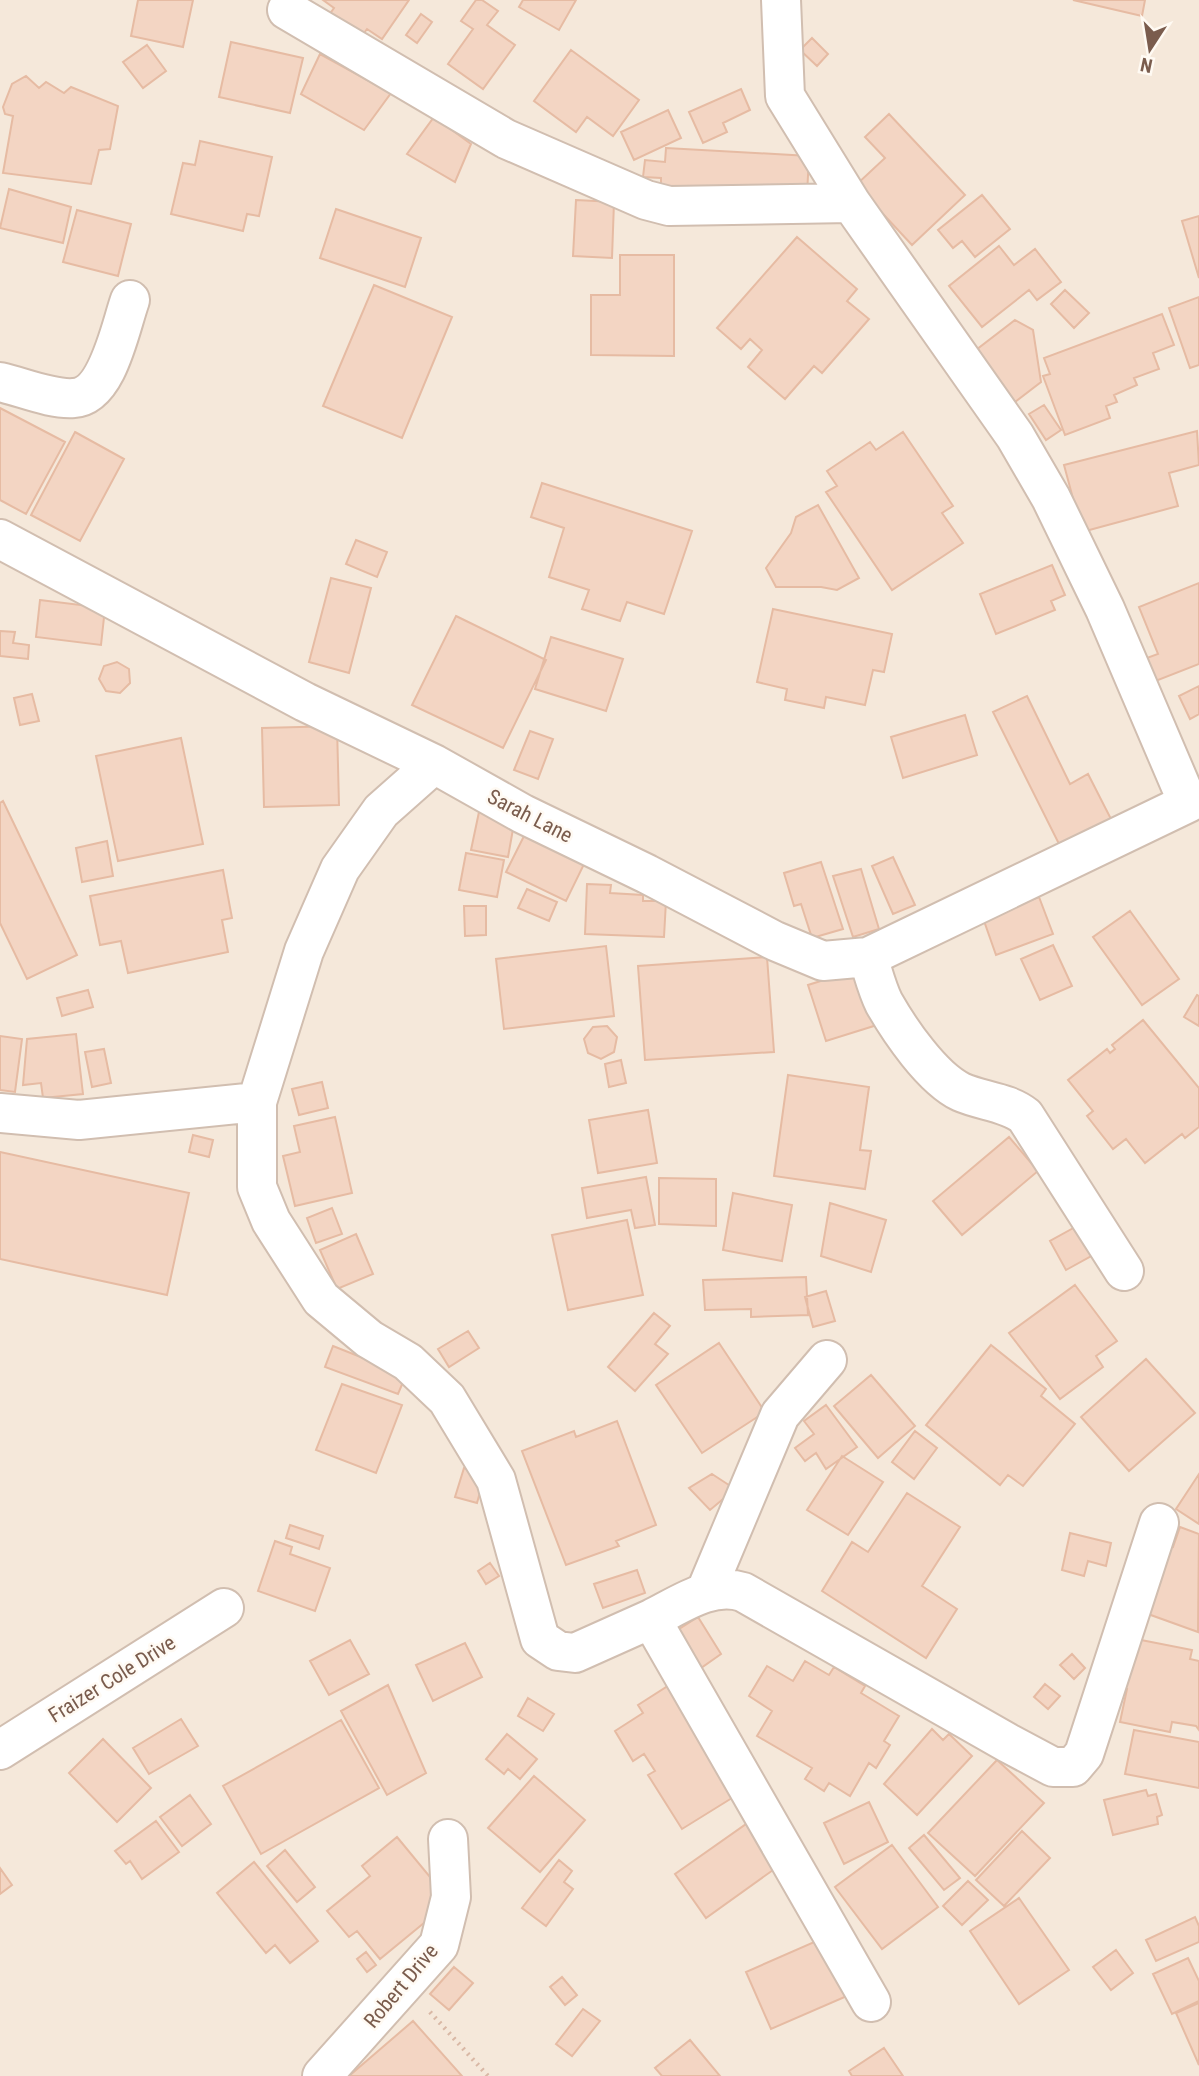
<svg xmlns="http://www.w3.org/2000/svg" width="1199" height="2076" font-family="'Roboto Condensed',sans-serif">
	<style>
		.residential { fill: #f5e8da }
		.building { fill: #f3d5c3; stroke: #e6bba3; stroke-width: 2 }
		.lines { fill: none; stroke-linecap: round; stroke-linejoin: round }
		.minor-casing { stroke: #d1beb0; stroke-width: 42 }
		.path { stroke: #d9b8a5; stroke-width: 4.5; stroke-dasharray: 2 5; stroke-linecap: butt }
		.minor { stroke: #fff; stroke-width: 38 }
		.labels { text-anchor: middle; stroke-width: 5; stroke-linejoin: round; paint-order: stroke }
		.street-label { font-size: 21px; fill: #7a5c4d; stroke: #fffaf3 }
	</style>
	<rect width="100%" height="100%" fill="#fdf6ec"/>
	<path class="residential" d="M0,0h1199v2076h-1199z"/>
	<path class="building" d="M138,0h55l-10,47 -52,-11z
		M323,0h86l-27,39 -15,-10 -6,8 -32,-22 5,-7z
		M476,0h6l16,11 -11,14 28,20 -32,44 -35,-25 25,-35 -12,-8z
		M523,0h53l-17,30 -40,-23z
		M1073,0h72l-3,16z
		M421,14l11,8 -15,21 -11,-8z
		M812,38l16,16 -11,12 -17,-16z
		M231,42l72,16 -13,55 -71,-16z
		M147,45l19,26 -23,17 -20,-26z
		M571,50l68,50 -26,36 -26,-19 -11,15 -42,-31z
		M320,54l71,39 -27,37 -63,-36z
		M26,76l13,12 7,-6 18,11 7,-6 47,19 -8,43 -11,1 -8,34 -88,-11 10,-57 -8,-2 -2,-7 9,-23z
		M741,89l9,21 -27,13 4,9 -24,11 -14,-31z
		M668,110l13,28 -47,22 -13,-28z
		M889,114l76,81 -53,50 -56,-60 29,-27 -20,-21z
		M434,117l37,27 -16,38 -48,-28z
		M200,141l72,16 -13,59 -12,-2 -4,17 -72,-17 12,-51 12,2z
		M666,148l143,8 -2,39 -146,-8v-9l-18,-1 2,-17 20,2z
		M9,189l62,18 -8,36 -63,-15z
		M982,195l28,34 -35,28 -13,-16 -9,7 -15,-18z
		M576,200l38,2 -2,56 -39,-2z
		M336,209l85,29 -16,49 -85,-29z
		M77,210l54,14 -13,52 -55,-14z
		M1199,216v62l-17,-57z
		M797,237l60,52 -10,12 22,18 -47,54 -8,-7 -29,33 -37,-32 14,-17 -12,-11 -9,10 -24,-21z
		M999,246l15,19 21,-16 26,33 -24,18 -8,-10 -47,37 -33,-41z
		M620,255h54v101l-83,-1v-60h29z
		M374,285l78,32 -50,121 -79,-32z
		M1065,290l24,23 -15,15 -23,-24z
		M1199,297v68l-9,3 -21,-60z
		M1162,314l12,31 -21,8 6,16 -25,9 3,7 -23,10 3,7 -11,4 4,12 -45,17 -22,-59 7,-2 -6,-16z
		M1015,320l18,10 8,52 -26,20 -39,-52z
		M1044,405l17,25 -15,10 -17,-26z
		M0,408l65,34 -39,72 -26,-14z
		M1197,431l2,34 -30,8 9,33 -96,26 -18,-67z
		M75,432l49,27 -44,82 -49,-26z
		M903,432l50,74 -11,7 21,30 -71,47 -66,-98 11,-6 -10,-15 43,-29 6,8z
		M542,483l150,48 -28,83 -37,-12 -7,19 -38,-12 7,-19 -40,-13 15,-49 -33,-11z
		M818,505l41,73 -22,12 -16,-3h-45l-10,-19 25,-35 5,-16z
		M356,540l31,12 -10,25 -31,-13z
		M1052,565l13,30 -14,6 4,9 -59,24 -16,-40z
		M331,578l40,10 -22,85 -40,-11z
		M1199,583v81l-46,18 -9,-23 14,-5 -19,-47z
		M40,600l65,8 -4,37 -65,-8z
		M773,609l119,25 -8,38 -11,-2 -8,35 -39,-8 -2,11 -39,-8 2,-11 -30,-7z
		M456,616l90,44 -43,88 -91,-43z
		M0,631l15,1 -2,11 16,2 -1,14 -28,-3z
		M551,637l72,22 -17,52 -71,-22z
		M117,662l12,7 1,14 -10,10 -14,-2 -7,-12 5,-13z
		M1199,686v28l-9,5 -11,-23z
		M32,694l7,27 -19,4 -6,-27z
		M1027,696l43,88 18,-10 23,45 -52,25 -66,-132z
		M965,715l12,40 -74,23 -12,-41z
		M337,726l2,79 -75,2 -2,-79z
		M530,731l23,8 -15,40 -24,-9z
		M181,738l22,106 -85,17 -22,-105z
		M3,801l74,154 -50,24 -27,-56v-120z
		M479,812l36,6 -7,39 -37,-7z
		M528,828l60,28 -22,45 -60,-29z
		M107,841l6,35 -31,6 -6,-34z
		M466,853l38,7 -7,37 -38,-7z
		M893,857l22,48 -22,9 -21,-48z
		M821,862l22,67 -31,9 -11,-34 -7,2 -10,-33z
		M861,869l18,60 -26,8 -20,-61z
		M223,870l9,48 -10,2 6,32 -100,21 -7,-32 -21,4 -10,-49z
		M587,884l24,1 -1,8 33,2v6h23l-2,36 -79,-3z
		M527,889l30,13 -8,19 -31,-13z
		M1039,897l14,37 -57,21 -13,-37z
		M464,906h22v29l-21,1z
		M1130,911l49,68 -37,26 -49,-68z
		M1053,945l19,41 -32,14 -19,-41z
		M606,946l8,70 -110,13 -8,-70z
		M767,957l7,95 -129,8 -7,-94z
		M859,969l18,56 -51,16 -18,-56z
		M88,990l5,17 -31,9 -5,-18z
		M1197,995l2,1v30l-15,-9z
		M1143,1020l56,68v39l-14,11 -3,-4 -37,29 -19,-24 -13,10 -26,-33 6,-5 -25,-31 39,-31 3,4 5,-4 -3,-4z
		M607,1026l10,11 -3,15 -13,7 -13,-6 -4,-14 9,-12z
		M76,1034l7,60 -40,4 -2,-15 -18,2 4,-46z
		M0,1036l22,3 -7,53 -15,-2z
		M104,1049l7,34 -19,4 -7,-35z
		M621,1060l5,23 -17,4 -4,-23z
		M788,1075l81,12 -9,63 11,1 -6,38 -91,-13z
		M322,1082l6,26 -29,7 -7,-26z
		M648,1110l9,53 -59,10 -9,-53z
		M335,1117l17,76 -57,13 -12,-50 17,-4 -6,-26z
		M193,1135l20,5 -4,17 -20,-5z
		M1009,1137l29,34 -76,64 -29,-34z
		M0,1152l189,41 -22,102 -167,-36z
		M646,1177l9,48 -20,3 -4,-18 -44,8 -5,-30z
		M659,1178l57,1v47l-57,-2z
		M733,1193l59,12 -10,56 -59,-11z
		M830,1203l56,17 -15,52 -50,-16z
		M332,1208l10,26 -26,9 -9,-25z
		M627,1220l16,75 -75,15 -16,-75z
		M1077,1226l16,29 -27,15 -16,-29z
		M356,1234l17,40 -36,15 -17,-39z
		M806,1277l2,38 -57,2v-8l-46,1 -2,-30z
		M1075,1285l42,56 -21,15 7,11 -43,32 -51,-66z
		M826,1291l9,30 -22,6 -8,-30z
		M654,1313l16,13 -15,18 13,10 -33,37 -27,-24z
		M468,1331l11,17 -30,19 -11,-18z
		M719,1343l46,69 -63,41 -46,-68z
		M991,1345l55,44 -5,7 34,28 -52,62 -15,-11 -8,10 -74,-60z
		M333,1346l73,29 -8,19 -73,-27z
		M1146,1359l49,54 -66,58 -48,-54z
		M871,1375l44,51 -37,32 -44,-52z
		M342,1384l60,21 -26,68 -60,-23z
		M826,1405l31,42 -31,22 -10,-16 -11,8 -10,-13 19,-14 -10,-13z
		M617,1421l39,104 -40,16 3,5 -53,19 -44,-114 52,-20 2,6z
		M915,1431l22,17 -23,31 -22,-17z
		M842,1456l41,26 -35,53 -41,-25z
		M464,1468l21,6 -8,29 -22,-6z
		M712,1474l23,15 -25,21 -21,-22z
		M1199,1474v50l-23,-15z
		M907,1493l53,34 -38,59 35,23 -31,49 -104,-67 30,-49 16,10z
		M290,1525l33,11 -4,13 -33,-11z
		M1180,1527l19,7 -1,98 -50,-18 15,-71 10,4z
		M1070,1533l41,10 -5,23 -18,-5 -4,15 -22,-6z
		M275,1541l17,6 -2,7 40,14 -15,43 -57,-20z
		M490,1563l9,13 -13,8 -8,-13z
		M637,1570l8,23 -42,15 -9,-24z
		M698,1617l23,37 -20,14 -25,-37z
		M1136,1639l56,11 -2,9 9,2v69l-3,-4 -24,-4 -2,10 -50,-10 7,-33 -8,-2z
		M350,1640l19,34 -40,21 -19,-34z
		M465,1643l17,34 -49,24 -17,-36z
		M1072,1654l13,14 -11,11 -14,-14z
		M805,1661l24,14 5,-8 31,19 -4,7 38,23 -15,25 6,4 -14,23 -7,-5 -19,33 -21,-13 -5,8 -19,-12 7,-11 -55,-32 15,-25 -23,-15 18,-30 26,15z
		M671,1684l69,109 -58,36 -34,-54 7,-4 -11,-17 -11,7 -18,-30 28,-18 -5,-8z
		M1045,1684l15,12 -12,13 -14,-12z
		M388,1685l38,88 -39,22 -46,-84z
		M528,1698l26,16 -11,17 -25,-15z
		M181,1719l17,27 -49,28 -16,-26z
		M341,1720l38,68 -118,66 -38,-68z
		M932,1729l11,11 6,-6 23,22 -55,59 -33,-31z
		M1134,1730l65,12v46l-74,-14z
		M507,1734l30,25 -17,20 -12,-10 -4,5 -18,-15z
		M103,1739l48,49 -34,34 -48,-49z
		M997,1760l47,43 -69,73 -47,-43z
		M534,1776l51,44 -45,52 -52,-44z
		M1146,1790l2,6 8,-2 6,21 -5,2 1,7 -45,11 -9,-35z
		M190,1795l21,29 -29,22 -22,-29z
		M869,1802l19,40 -44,22 -20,-41z
		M156,1821l23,31 -37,27 -12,-18 -4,3 -11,-13z
		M749,1822l31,43 -74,53 -31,-44z
		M1022,1831l28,27 -46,48 -28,-26z
		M924,1835l36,43 -16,12 -35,-42z
		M397,1837l38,46 -5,35 -50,41 -23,-28 -8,6 -22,-26 43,-35 -8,-10z
		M892,1845l46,62 -56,42 -47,-62z
		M285,1850l30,37 -18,15 -30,-36z
		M559,1860l13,11 -8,11 9,7 -27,37 -24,-18z
		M254,1862l64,79 -28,22 -15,-18 -9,8 -49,-60z
		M0,1868l12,17 -12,9z
		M968,1881l20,19 -26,25 -19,-19z
		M1019,1898l50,72 -50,34 -49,-73z
		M1195,1917l4,9v16l-43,19 -10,-21z
		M821,1939l26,57 -76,33 -25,-57z
		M1116,1950l17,23 -22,17 -18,-23z
		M366,1952l10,13 -9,7 -10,-13z
		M1188,1958l11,23v20l-27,13 -19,-40z
		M454,1967l19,16 -24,27 -19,-16z
		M562,1977l15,18 -12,10 -15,-18z
		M1199,2003v62l-23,-52z
		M583,2009l17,12 -28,35 -16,-12z
		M413,2021l49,55h-113z
		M690,2040l30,36h-58l-7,-8z
		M884,2048l19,28h-51l-3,-5z"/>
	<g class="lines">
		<defs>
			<path id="minor" d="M287,10l219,129 140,61 23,6 182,-3
				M0,382c22,5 52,18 74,16 34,-2 46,-70 56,-98
				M0,539l305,163 129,62 89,50 124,60 128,67 48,20 45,-4 320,-154 -83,-194 -54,-111 -36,-62 -164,-233 -66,-107 -4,-96
				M434,764l-53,47 -41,58 -36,82 -47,151v85l14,34 50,78 48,40 39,23 39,37 49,81 44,159 18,12 17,2 76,-34 220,383
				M868,957c5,15 9,32 16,46 16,28 48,75 77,89 20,9 47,10 64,24l99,155
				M0,1113l79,7 178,-18
				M706,1591l74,-176 47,-55
				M651,1619c29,-14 59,-37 92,-27l265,151 45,24h20l11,-13 75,-231
				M0,1750l224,-142
				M322,2076l117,-131 12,-48 -3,-58"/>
		</defs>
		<use href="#minor" class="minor-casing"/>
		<path class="path" d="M430,2012l58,64"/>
		<use href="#minor" class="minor"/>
	</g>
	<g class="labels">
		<g class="street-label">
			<text transform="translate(530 816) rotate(27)" y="7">Sarah Lane</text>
			<text transform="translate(112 1679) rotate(-32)" y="7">Fraizer Cole Drive</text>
			<text transform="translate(401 1986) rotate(-50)" y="7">Robert Drive</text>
		</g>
	</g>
	<g transform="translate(1150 49) rotate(192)" stroke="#fffaf3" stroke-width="5" paint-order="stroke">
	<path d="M0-5L12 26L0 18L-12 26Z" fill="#7a5c4d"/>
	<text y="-10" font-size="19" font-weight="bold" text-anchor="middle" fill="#7a5c4d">N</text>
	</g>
</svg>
